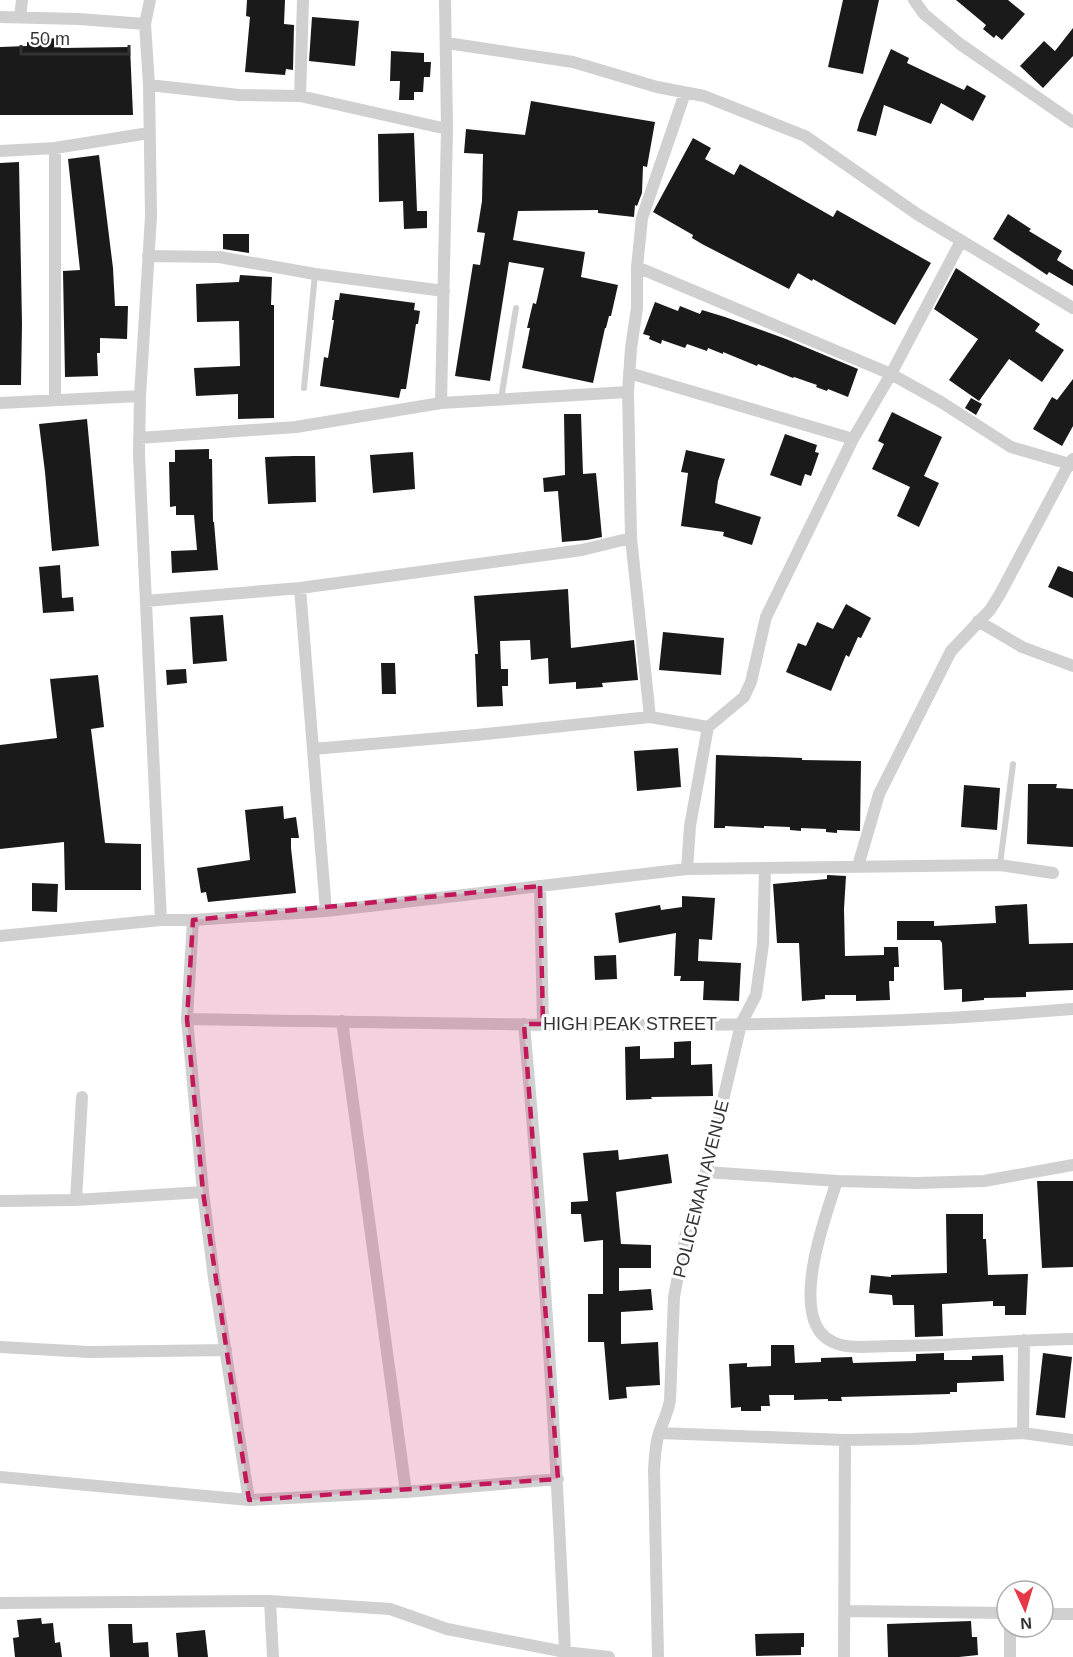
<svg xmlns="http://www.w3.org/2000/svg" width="1073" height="1657" font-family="Helvetica,sans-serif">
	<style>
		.building { fill: #1a1a1a }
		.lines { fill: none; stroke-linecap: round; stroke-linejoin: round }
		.lane { stroke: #d0d0d0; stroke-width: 6 }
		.street { stroke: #d0d0d0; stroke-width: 12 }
		.marked { fill: #c2185b; fill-opacity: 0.2; stroke: #c2185b; stroke-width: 4.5; stroke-dasharray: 12 8; stroke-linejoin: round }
		.labels { text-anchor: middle; stroke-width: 6; stroke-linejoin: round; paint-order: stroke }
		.street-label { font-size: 18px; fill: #333; stroke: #fff }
	</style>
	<rect width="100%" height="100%" fill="#fff"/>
	<path class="building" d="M247,0h38l-1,24 10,1 -1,45 -7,-1 -1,6 -40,-3 5,-55 -4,-1z
		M843,0h36l-16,74 -35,-7z
		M956,0h52l17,14 -23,26 -6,-5 -2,3 -11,-9 3,-4z
		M312,17l47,4 -4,45 -46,-5z
		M1073,28v28l-30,32 -23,-22 24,-25 11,10z
		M60,38l1,10 69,-1 3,68h-133v-68l27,-1v-4h13v-3z
		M891,49l18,9 -2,5 57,27 3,-5 19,11 -13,25 -32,-18 -10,21 -47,-19 -8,31 -19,-5 3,-11z
		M391,51l33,2v9h7l-1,15h-6l-1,15h-9v8h-15l1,-19h-10z
		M531,101l124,21 -8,45 -4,-1 -1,27 -5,13 -2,-1 -1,12 -36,-4v-3l-80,1 -5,29 72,12 -4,25 37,8 -7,31h-2l-3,12h-1l-12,55 -71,-15 8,-40h-3l6,-25 3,1 8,-36 -35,-6 -19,119 -35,-5 18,-112 7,1 5,-32 -8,-1 5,-31 1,-47 -19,-1 2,-24 59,6z
		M414,133l3,78h10v17l-23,1 -1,-28 -24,1 -1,-68z
		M693,138l18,10 -6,11 29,16 6,-11 93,53 4,-7 94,53 -36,62 -82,-46 -1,2 -14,-8 -9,16 -87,-45 -10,-6 1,-3 -40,-23z
		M99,155l14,113 2,38h13l-1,33 -27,-1v15h-3l1,23 -33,1 -2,-106 17,-1 -12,-111z
		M19,162l3,162 -1,61h-21v-222z
		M1008,214l23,15 -2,2 33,20 -5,9 16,10v16l-24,-14 -2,3 -54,-36z
		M223,234h26v19l-26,-4z
		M956,268l84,56 -5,7 29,19 -22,32 -33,-23 -30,42 -30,-21 29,-41 -44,-30z
		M240,275l32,2 -1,28h3v113l-36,1v-25l-42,2 -2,-28 46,-2 -1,-45 -42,1 -1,-38 43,-2z
		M340,293l75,10 -1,7 6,1 -2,13h-2l-10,65h-5l-2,9 -79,-12 4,-29 4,1 6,-38h-2l3,-20h4z
		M655,302l23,9 2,-5 20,8 2,-4 23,7 61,22 72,30 -10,28 -20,-8 -1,2 -11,-4 1,-2 -23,-8 -1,1 -35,-14 -1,2 -34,-14v2l-15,-6 -1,3 -20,-7 -2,4 -23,-8 -1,4 -12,-5 1,-3 -7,-2z
		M1073,379v47l-11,20 -29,-17 19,-32 5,3z
		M971,398l11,6 -6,11 -11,-7z
		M892,412l50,25 -18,39 15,7 -20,44 -22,-11 13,-29 -38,-18 12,-25 -6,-3z
		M564,414h17l2,60 13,-1 6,64 -15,3 -25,2 -4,-51 -14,1 -1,-14 22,-3z
		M87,419l12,127 -47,5 -7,-79 -6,-48z
		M785,434l32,11 -2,7 4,1 -8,23 -6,-2 -4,12 -31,-11z
		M209,449v10h3l1,63h1l4,48 -46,3 -1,-22 26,-1 -3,-35h-18v-9l-6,1 -1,-45h6v-12z
		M686,450l39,9 -7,22 -3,22 46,14 -9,28 -29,-9 1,-4 -43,-6 7,-53 -7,-1z
		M413,452l2,37 -42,4 -3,-38z
		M294,456h21l1,46 -48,2 -3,-47z
		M60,565l2,33 11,-1 1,14 -31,2 -4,-46z
		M1058,566l15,6v26l-25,-11z
		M568,589l3,59 63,-8 4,40 -36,3 1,4 -27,2v-7l-27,2 -1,-26 -17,2 -1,-20 -30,1 1,28h7v17h-6l1,20 -26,1 -2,-53h3l-4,-58z
		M846,604l25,14 -10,20 -3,-1 -9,20 -3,-2 -15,36 -45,-19 12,-29 8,3 11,-24 16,7z
		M223,615l4,46 -34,3 -3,-47z
		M663,632l61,6 -3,37 -62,-5z
		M381,663h14l1,31h-14z
		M186,669l1,14 -20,2 -1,-15z
		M98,675l6,52 -13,2 14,114 36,1v46h-76l-1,-48 -64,7v-104l57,-7 -7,-59z
		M678,748l3,39 -44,4 -3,-40z
		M716,755l86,3v2l59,1 -1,70 -23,-1v3l-11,-1v-3l-25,-1v3l-11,-1v-3l-26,-1v2l-39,-2v2h-11z
		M1028,784h29l-1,4 17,1v58l-46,-3z
		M964,785l36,3 -3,42 -36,-3z
		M283,806l1,13 12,-2 3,21h-8v10l5,45 -88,9 -2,-10 -5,1 -4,-25 53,-8 -5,-50z
		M827,875l19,1 -2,33 1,47 39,-1v-8h14l1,20h-5v14h-5l1,19 -34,1v-6h-31v4l-23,2 -3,-58h-22l-4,-59 54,-5z
		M32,883l26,1 -1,28 -25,-1z
		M682,896l33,2 -3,42 -13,-1 -1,22 43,2 -2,38 -36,-1 1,-19h-24l1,-5h-7l2,-43 -57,10 -4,-30 45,-8 1,5 21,-3z
		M1027,904l2,40 44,-1v47l-47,2v5l-42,1v2l-22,2v-13l-18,1 -2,-47 -2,-3h-43v-19h37v5l62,-3 -1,-17z
		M616,955l1,24 -22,1 -1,-24z
		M691,1041v24l21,-1 1,32 -62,1 1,2 -26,1 -1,-53 15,-1v13l34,-1v-16z
		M618,1150l1,10 49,-6 4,29 -56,9 5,52 30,1v23h-32v23l32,-2 2,21 -32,2v32l37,-2 2,43 -34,2 1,11 -18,2 -5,-58h-16v-48h15v-54l-19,2 -3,-28h-10v-12l17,-1 -5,-48z
		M1037,1181h36v86l-31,1z
		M946,1214h37v25h3l2,36 40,-1 -2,41h-21v-9h-12v-5l-51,3 1,32 -28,1 -1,-32h-21l-1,-10 -23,-2 2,-18 20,2v-2l56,-2z
		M771,1345h23l1,18 26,-1v-4l31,-1 1,6 63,-2v-7l28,-1v7h28v-4l31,-1 1,26 -47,2v9h-7v2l-109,3 1,4h-14v-2l-34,1v-5h-25l1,11h-9v5h-20v-4l-10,1 -2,-44 18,-1v4l24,-1z
		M1043,1353l29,4 -7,61 -29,-3z
		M41,1618l1,6 11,-1 2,20 5,-1 2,15h-47l-2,-19 6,-1 -2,-17z
		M971,1621l1,16h5l1,18 -19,2h-71l-1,-33z
		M108,1624h24l1,19 15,-1 1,15h-39z
		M205,1630l3,27h-30l-2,-24z
		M804,1633v14h-3v8l-45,1 -1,-22z"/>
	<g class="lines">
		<path class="lane" d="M304,388l11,-114
			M501,399l15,-91
			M1000,864l13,-100"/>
		<path class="street" d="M150,0l-5,24 4,61 2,131 -11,180 -1,59 22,465
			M914,0l10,14 36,30 113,78
			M0,17l79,2 66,5
			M20,17l2,-17
			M447,43l126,19 84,25 47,9 101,40 112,78 156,94
			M149,85l90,10 61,1 147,33
			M300,96l3,-96
			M55,148v252
			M0,151l55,-3 94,-15
			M148,256l71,1 96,17 129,17
			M637,267l254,107 70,-133
			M629,373l224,66
			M0,403l140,-7
			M441,403l6,-274 -2,-129
			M139,438l157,-11 145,-24 187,-11
			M631,538l-3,-146 3,-44 6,-40v-41l5,-49 43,-125
			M300,588l26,323
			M146,601l154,-13 282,-38 49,-12 19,179
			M978,621l44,26 51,19
			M313,749l163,-14 174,-18 58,10
			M858,866l21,-72 72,-143 39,-41 10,-16 69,-130 4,-5
			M687,869l3,-43 18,-99 36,-30 7,-15 15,-65 87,-178 38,-65 50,28 70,45 62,18
			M540,886l3,138
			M193,920l-6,99 16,173 11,86 35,222
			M0,936l161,-16h32l133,-9 361,-42 313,-4 53,8
			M187,1019c253,4 507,12 759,-1 42,-2 85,-6 127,-9
			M342,1021l64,471
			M524,1024c19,209 32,418 41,628
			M1073,1165l-89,16 -67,2 -80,-2c-12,36 -39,111 -20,146 5,10 13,15 24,18 15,4 34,1 50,1 61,0 121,-6 182,-7
			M706,1172l131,9
			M76,1200l6,-103
			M0,1201l76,-1 127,-8
			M0,1347l89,5 137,-2
			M659,1433l186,7 67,-1 111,-6 50,7
			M1023,1433l1,-93
			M0,1477l249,23 157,-8 152,-13
			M270,1601l3,56
			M0,1603l270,-2 120,8 57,20 118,23 44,5
			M846,1611l161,2
			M1043,1614h30
			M658,1657l-4,-188c1,-12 1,-24 5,-36 4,-12 9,-20 11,-33l4,-103 12,-63 20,-62 35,-148 15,-29 7,-51 2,-76
			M844,1657l1,-217
			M1010,1657v-30"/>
	</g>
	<path class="marked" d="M540,886l3,138h-19l34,455 -309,21 -46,-308 -16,-173 6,-99z"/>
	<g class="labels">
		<g class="street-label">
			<text x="630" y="1030">HIGH PEAK STREET</text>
			<text transform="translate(701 1189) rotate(-76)" y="6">POLICEMAN AVENUE</text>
		</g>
	</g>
	<g transform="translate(1025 1609) rotate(176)"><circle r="28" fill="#ffffff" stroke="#adadad" stroke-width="1.5"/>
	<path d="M0-4.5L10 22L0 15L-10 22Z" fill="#e63946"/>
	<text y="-9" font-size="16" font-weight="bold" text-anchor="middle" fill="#333333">N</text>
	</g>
	<path d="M21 45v9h108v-9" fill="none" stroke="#333333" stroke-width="3"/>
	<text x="30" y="45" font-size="18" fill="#333333" stroke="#ffffff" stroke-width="4.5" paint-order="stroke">50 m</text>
</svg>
